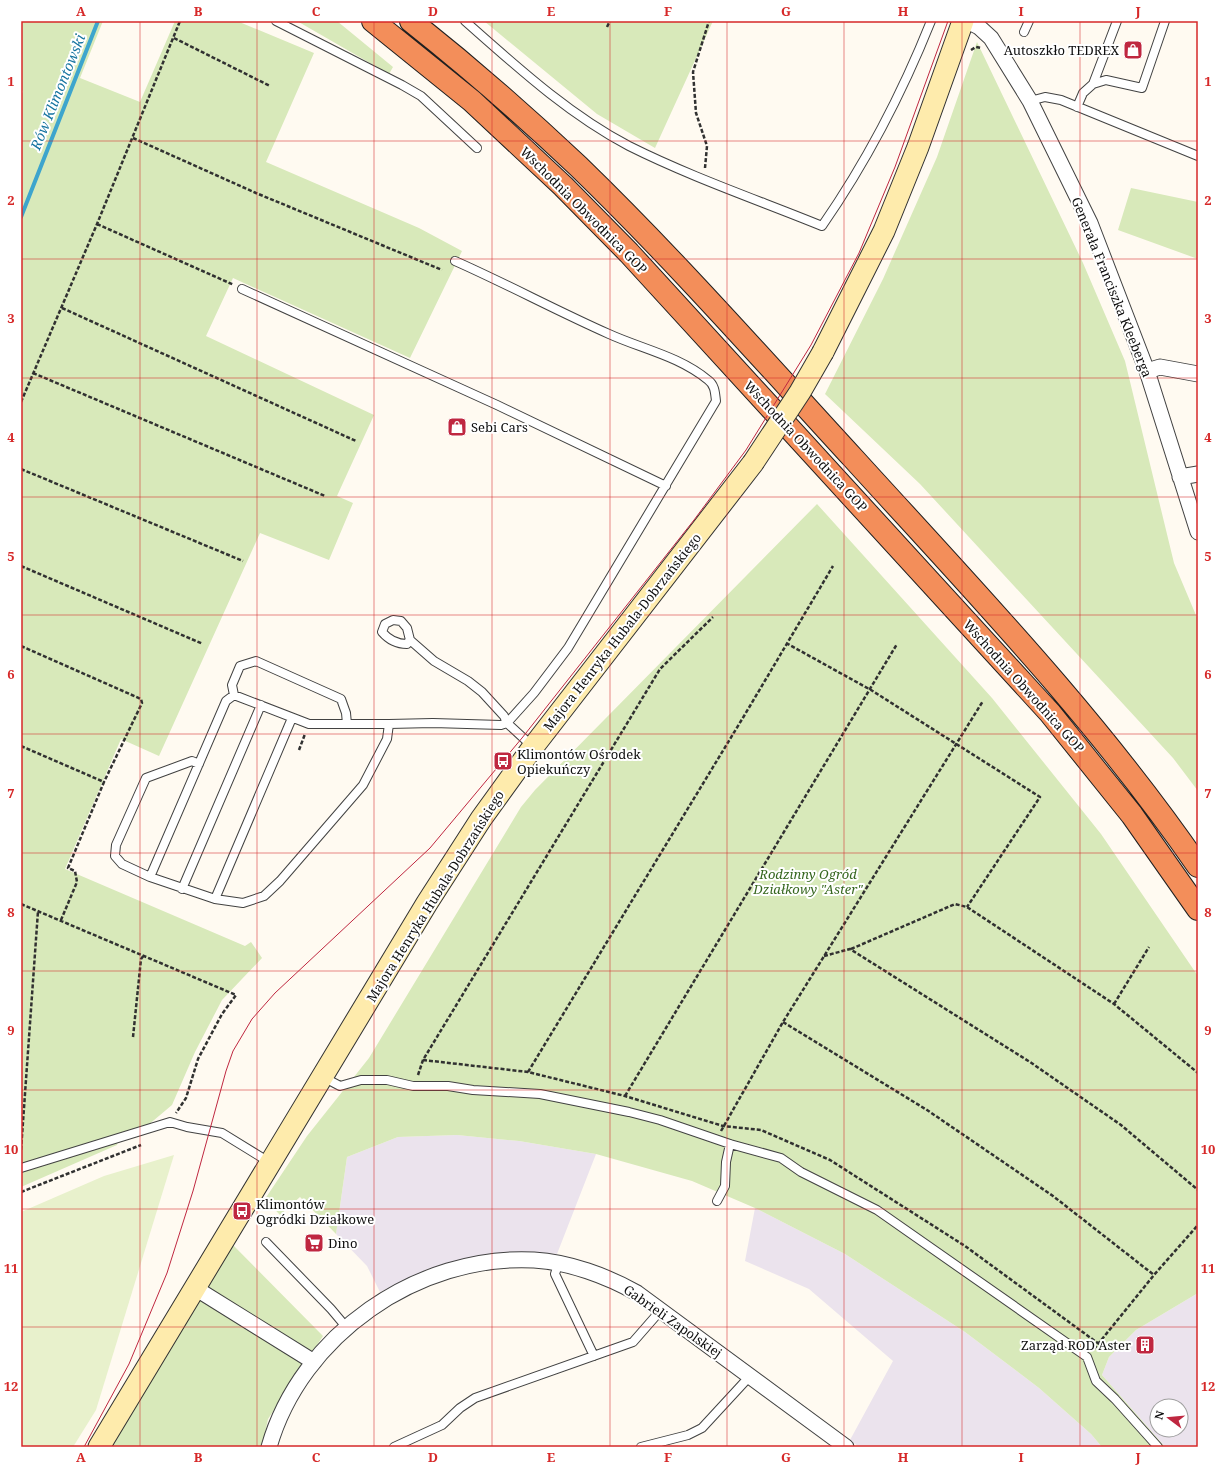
<svg xmlns="http://www.w3.org/2000/svg" width="1219" height="1468" font-family="'Noto Serif',serif">
	<style>
		.industrial { fill: #ebe3ed; fill-rule: evenodd }
		.green { fill: #d8e9ba }
		.pitch { fill: #e8f1cc }
		.lines { fill: none; stroke-linecap: round; stroke-linejoin: round }
		.stream { stroke: #3da5cd; stroke-width: 4 }
		.lane-casing { stroke: #424242; stroke-width: 10 }
		.street-casing { stroke: #424242; stroke-width: 17 }
		.secondary-casing { stroke: #313131; stroke-width: 23 }
		.highway-casing { stroke: #202020; stroke-width: 24 }
		.path { stroke: #313131; stroke-width: 2.5; stroke-dasharray: 4 2; stroke-linecap: butt }
		.lane { stroke: #fff; stroke-width: 8 }
		.street { stroke: #fff; stroke-width: 15 }
		.secondary { stroke: #feebac; stroke-width: 21 }
		.highway { stroke: #f38e5a; stroke-width: 22 }
		.tram { stroke: #bf2740; stroke-width: 1 }
		.secondary-bridge-casing { stroke: #313131; stroke-width: 23; stroke-linecap: butt }
		.secondary-bridge { stroke: #feebac; stroke-width: 21 }
		.grid { fill: none; stroke: #d62828; stroke-width: 1; stroke-opacity: 0.55 }
		.labels { text-anchor: middle; stroke-width: 4; stroke-linejoin: round; paint-order: stroke }
		.poi-label { font-size: 13px; fill: #0f0f0f; stroke: #fff; text-anchor: start }
		.street-label { font-size: 13px; fill: #0f0f0f; stroke: #fff }
		.park-label { font-size: 13px; font-style: italic; fill: #36671f; stroke: #fff }
		.water-label { font-size: 14px; font-style: italic; fill: #1875a1; stroke: #fff }
		.neatline { fill: none; stroke: #d62828; stroke-width: 1.5 }
		.grid-label { font-size: 13px; text-anchor: middle; font-weight: bold; fill: #d62828 }
	</style>
	<rect width="100%" height="100%" fill="#fffaf1"/>
	<path class="industrial" d="M457,1135l62,6 77,13 -39,100 -24,-2 -64,7 -41,10 -48,23 -13,-26 -31,-32 11,-77 51,-20z
		M755,1208l90,46 120,78 74,56 52,46 11,13h-243l-9,-7 43,-79 -84,-72 -64,-28z
		M1198,1293v154h-33l-63,-72 7,-18 27,-27zM1157,1406h24v24h-24z"/>
	<path class="green" d="M21,21h82l-23,57 60,24 35,-81h62l77,32 -48,109 153,66 43,23 -52,107 -177,-80 -27,58 168,79 -37,81 16,7 -24,57 -69,-27 -101,223 -38,-17 -56,130 180,77 6,-4 11,16 -40,42 -27,52 -23,53 -25,21 -27,8 -3,11 -96,42v-1090l2,-6 -2,-1z
		M297,21h40l56,46 -4,7z
		M484,21h229l-58,127 -58,-34z
		M977,42l106,221 42,98 49,202 24,57v171l-25,-33 -253,-274 -95,-90 58,-115 54,-122z
		M1131,188l67,14v57l-80,-29z
		M817,504l175,194 109,136 97,142v317l-62,37 -27,27 -7,18 63,72h-63l-11,-13 -52,-46 -74,-56 -120,-78 -90,-46 -63,-27 -96,-27 -77,-13 -62,-6 -59,2 -51,20 -11,77 -36,-37 -20,18 -15,-16 42,-63 62,-78 152,-251 14,-17z
		M233,1245l90,91 -55,83 -6,28 -151,-1z"/>
	<path class="pitch" d="M174,1155l-78,255 -23,37h-52v-235l83,-36z"/>
	<g class="lines">
		<path class="stream" d="M21,217l77,-196"/>
		<defs>
			<path id="lane" d="M276,21l126,64 19,11 56,52
				M465,21c51,45 103,93 164,125 62,31 129,54 193,80 43,-62 81,-135 109,-205
				M1024,32l5,-11
				M1093,84l13,-4 36,8 23,-67
				M1030,101l15,-4 16,3 137,56
				M1077,107l6,-14 10,-9 24,-63
				M455,261c52,23 102,50 154,73 33,15 70,22 99,46 7,5 7,13 8,21l-148,247 -34,45 -27,30 25,23
				M242,289l255,116 169,81
				M234,695l-2,-10 8,-19 16,-5 85,38 5,14 1,11
				M199,764l-7,-3 -46,17 -30,67 -1,11 7,8 28,13 65,22 28,4 21,-7 16,-15 83,-96 24,-46 2,-15
				M150,877l76,-176 8,-6 75,29h80l44,-1 68,2 6,-2 -3,-7 -22,-24 -14,-11 -34,-20 -24,-21 -3,-12 -6,-7 -8,-1 -8,4 -3,8c6,7 15,12 25,12l3,-4
				M182,889l79,-184
				M215,899l77,-181
				M323,1077l17,9 21,-6h26l26,6h35l25,4 67,4 89,18 31,8 70,24 51,14 20,14 76,38 210,147 9,24 19,18 43,48
				M21,1168l149,-46 17,5 35,6 47,29
				M717,1201l8,-15 1,-24 4,-18
				M266,1242l65,67 16,19
				M558,1264l-3,10 39,82
				M394,1447l48,-22 18,-17 15,-10 158,-56 28,-32
				M641,1447l47,-12 14,-7 48,-52"/>
			<path id="street" d="M967,21l12,6 12,11 39,63 60,122 57,148 51,161
				M1147,371l13,-4 38,7
				M1180,477l18,-3
				M195,1288l119,74
				M269,1447c32,-112 149,-193 265,-187 35,2 73,16 103,33l209,154"/>
			<path id="secondary" d="M823,352l61,-121 34,-84 45,-126
				M99,1447l328,-544 54,-84 52,-72 220,-284"/>
			<path id="highway" d="M373,21l99,80 91,85 66,67 421,460 82,102 66,94
				M411,21c58,46 113,94 167,145 96,93 185,194 275,292 120,132 244,261 345,408"/>
		</defs>
		<use href="#lane" class="lane-casing"/>
		<use href="#street" class="street-casing"/>
		<use href="#secondary" class="secondary-casing"/>
		<use href="#highway" class="highway-casing"/>
		<path class="path" d="M607,27l3,-6
			M174,38l96,48
			M971,50l5,-3 5,1
			M133,138l123,55 186,77
			M705,168l2,-22 -11,-33 -3,-41 16,-51
			M97,224l137,61
			M62,308l294,133
			M33,373l292,123
			M21,402l76,-178 83,-203
			M21,469l222,92
			M21,566l182,78
			M786,643l85,47 169,107 -73,110
			M21,646l120,53 1,4 -38,79
			M21,746l83,36 -36,86 7,3 2,11 -16,38
			M299,750l6,-16
			M21,904l215,91 -14,19 -24,45 -12,39 -10,15
			M851,949l104,-45 12,3 147,97 84,69
			M824,956l26,-7 180,113 91,63 77,65
			M1114,1004l35,-57
			M783,1022l144,88 126,86 101,79
			M133,1037l8,-78 3,-4
			M423,1060l105,12 97,24 98,30 38,4 69,30 135,86 134,98
			M528,1072l216,-356 89,-150
			M418,1075l5,-15 237,-391 53,-52
			M625,1096l272,-452
			M721,1131l62,-109 200,-321
			M21,1150l17,-239
			M21,1192l120,-47
			M263,1205l6,4
			M1094,1349l60,-74 44,-50"/>
		<use href="#lane" class="lane"/>
		<use href="#street" class="street"/>
		<use href="#secondary" class="secondary"/>
		<use href="#highway" class="highway"/>
		<path class="tram" d="M84,1447l45,-83 38,-91 26,-82 33,-120 7,-20 19,-32 23,-26 155,-145 92,-110 172,-218 52,-70 65,-105 48,-92 36,-86 53,-146"/>
		<defs>
			<path id="secondary-bridge" d="M753,463l47,-71 23,-40"/>
		</defs>
		<use href="#secondary-bridge" class="secondary-bridge-casing"/>
		<use href="#secondary-bridge" class="secondary-bridge"/>
	</g>
	<path class="grid" d="M140,21v1426M257,21v1426M374,21v1426M492,21v1426M610,21v1426M727,21v1426M844,21v1426M962,21v1426M1080,21v1426M21,141h1177M21,259h1177M21,378h1177M21,497h1177M21,615h1177M21,734h1177M21,853h1177M21,971h1177M21,1090h1177M21,1209h1177M21,1327h1177"/>
	<defs>
		<symbol id="shop-square" viewBox="-11 -11 22 22"><rect x="-9" y="-9" width="18" height="18" rx="4" fill="#bf2740" stroke="#fff"/><path d="M-5-2.5h2.3a2.7 3.5 0 0 1 5.4 0H5L5.5 6h-11ZM-1.5-2.5h3a1.5 2.3 0 0 0-3 0Z" fill="#fff"/></symbol>
		<symbol id="bus-square" viewBox="-11 -11 22 22"><rect x="-9" y="-9" width="18" height="18" rx="4" fill="#bf2740" stroke="#fff"/><path d="M-5-6H5V4H4V6H2V4H-2V6H-4V4H-5ZM-3.5-4V0h7V-4ZM-3.5 1.2v1.5H-2V1.2ZM2 1.2v1.5H3.5V1.2Z" fill="#fff"/></symbol>
		<symbol id="supermarket-square" viewBox="-11 -11 22 22"><rect x="-9" y="-9" width="18" height="18" rx="4" fill="#bf2740" stroke="#fff"/><path d="M-6-5.5h2.5l.6 2H6L4.5 2H-2.5L-4.4-4H-6ZM-1.5 3.2a1.3 1.3 0 1 0 .1 0ZM3 3.2a1.3 1.3 0 1 0 .1 0Z" fill="#fff"/></symbol>
		<symbol id="building-square" viewBox="-11 -11 22 22"><rect x="-9" y="-9" width="18" height="18" rx="4" fill="#bf2740" stroke="#fff"/><path d="M-4-6H4V6H1V3H-1V6H-4ZM-2.5-4.3h1.7v1.8h-1.7ZM.8-4.3h1.7v1.8H.8ZM-2.5-1h1.7V.8h-1.7ZM.8-1h1.7V.8H.8Z" fill="#fff"/></symbol>
	</defs>
	<g fill-rule="evenodd">
		<use href="#shop-square" x="1122" y="39" width="22" height="22"/>
		<use href="#shop-square" x="446" y="416" width="22" height="22"/>
		<use href="#bus-square" x="492" y="750" width="22" height="22"/>
		<use href="#bus-square" x="231" y="1200" width="22" height="22"/>
		<use href="#supermarket-square" x="303" y="1232" width="22" height="22"/>
		<use href="#building-square" x="1134" y="1334" width="22" height="22"/>
	</g>
	<g class="labels">
		<g class="poi-label">
			<text x="1119" y="55" text-anchor="end">Autoszkło TEDREX</text>
			<text x="471" y="432">Sebi Cars</text>
			<text x="517" y="759">Klimontów Ośrodek<tspan x="517" dy="15">Opiekuńczy</tspan></text>
			<text x="256" y="1209">Klimontów<tspan x="256" dy="15">Ogródki Działkowe</tspan></text>
			<text x="328" y="1248">Dino</text>
			<text x="1131" y="1350" text-anchor="end">Zarząd ROD Aster</text>
		</g>
		<g class="street-label">
			<text transform="translate(584 210) rotate(45)" y="5">Wschodnia Obwodnica GOP</text>
			<text transform="translate(1112 287) rotate(68)" y="5">Generała Franciszka Kleeberga</text>
			<text transform="translate(806 446) rotate(47)" y="5">Wschodnia Obwodnica GOP</text>
			<text transform="translate(622 632) rotate(-52)" y="5">Majora Henryka Hubala-Dobrzańskiego</text>
			<text transform="translate(1024 686) rotate(48)" y="5">Wschodnia Obwodnica GOP</text>
			<text transform="translate(435 896) rotate(-58)" y="5">Majora Henryka Hubala-Dobrzańskiego</text>
			<text transform="translate(673 1321) rotate(35)" y="5">Gabrieli Zapolskiej</text>
		</g>
		<g class="park-label">
			<text x="808" y="879">Rodzinny Ogród<tspan x="808" dy="15">Działkowy "Aster"</tspan></text>
		</g>
		<g class="water-label">
			<text transform="translate(58 92) rotate(-68)" y="5">Rów Klimontowski</text>
		</g>
	</g>
	<rect width="1219" height="1468" fill="none" stroke="#ffffff" stroke-width="44"/>
	<g transform="translate(1169 1418) rotate(286)"><circle r="19" fill="#ffffff" stroke="#9f9f9f"/>
	<path d="M0-3L7 15L0 10L-7 15Z" fill="#bf2740"/>
	<text y="-6" font-size="11" font-weight="bold" text-anchor="middle" fill="#0f0f0f">N</text>
	</g>
	<rect x="22" y="22" width="1175" height="1424" class="neatline"/>
	<g class="grid-label">
		<text x="81" y="16">A</text>
		<text x="198" y="16">B</text>
		<text x="316" y="16">C</text>
		<text x="433" y="16">D</text>
		<text x="551" y="16">E</text>
		<text x="668" y="16">F</text>
		<text x="786" y="16">G</text>
		<text x="903" y="16">H</text>
		<text x="1021" y="16">I</text>
		<text x="1138" y="16">J</text>
		<text x="11" y="86">1</text>
		<text x="1208" y="86">1</text>
		<text x="11" y="205">2</text>
		<text x="1208" y="205">2</text>
		<text x="11" y="323">3</text>
		<text x="1208" y="323">3</text>
		<text x="11" y="442">4</text>
		<text x="1208" y="442">4</text>
		<text x="11" y="561">5</text>
		<text x="1208" y="561">5</text>
		<text x="11" y="679">6</text>
		<text x="1208" y="679">6</text>
		<text x="11" y="798">7</text>
		<text x="1208" y="798">7</text>
		<text x="11" y="917">8</text>
		<text x="1208" y="917">8</text>
		<text x="11" y="1035">9</text>
		<text x="1208" y="1035">9</text>
		<text x="11" y="1154">10</text>
		<text x="1208" y="1154">10</text>
		<text x="11" y="1273">11</text>
		<text x="1208" y="1273">11</text>
		<text x="11" y="1391">12</text>
		<text x="1208" y="1391">12</text>
		<text x="81" y="1462">A</text>
		<text x="198" y="1462">B</text>
		<text x="316" y="1462">C</text>
		<text x="433" y="1462">D</text>
		<text x="551" y="1462">E</text>
		<text x="668" y="1462">F</text>
		<text x="786" y="1462">G</text>
		<text x="903" y="1462">H</text>
		<text x="1021" y="1462">I</text>
		<text x="1138" y="1462">J</text>
	</g>
</svg>
